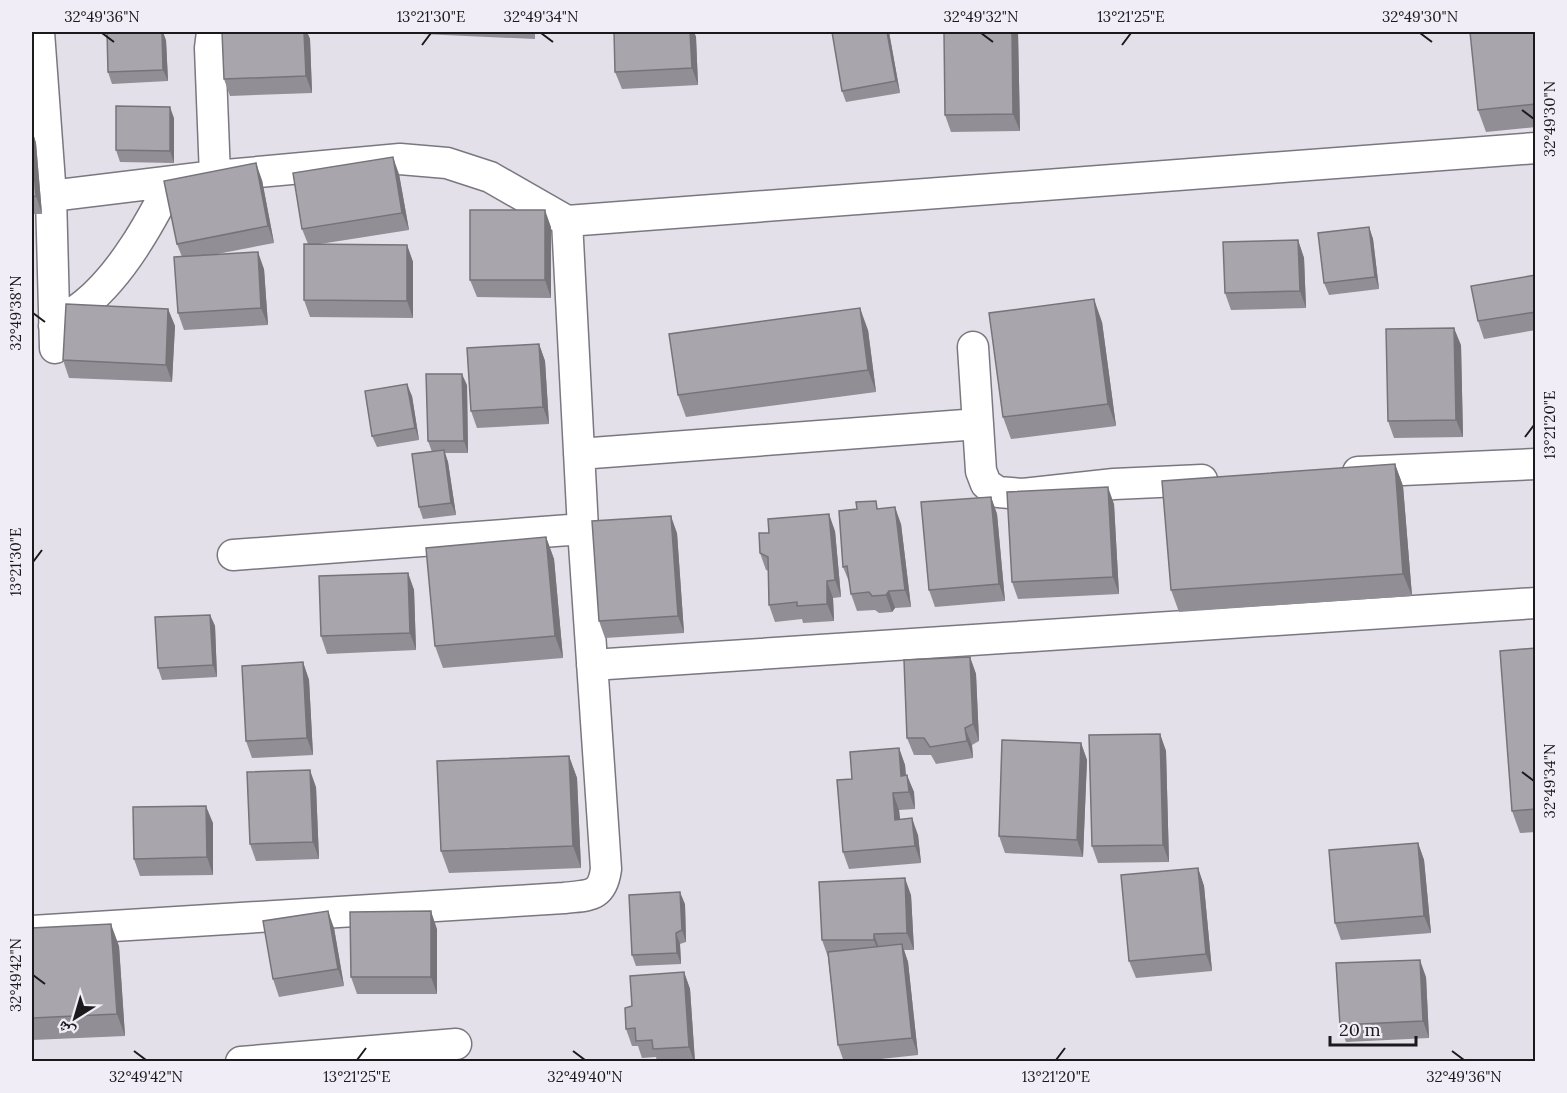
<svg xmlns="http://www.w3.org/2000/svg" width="1567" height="1093" font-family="Lora,'Noto Naskh Arabic',serif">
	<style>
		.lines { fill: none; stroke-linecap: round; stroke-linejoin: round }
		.street-casing { stroke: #7b7780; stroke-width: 33 }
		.street { stroke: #fff; stroke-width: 30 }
		.wall { fill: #918e95 }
		.shaded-wall { fill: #767479 }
		.building { fill: #a9a5ad; stroke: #767479; stroke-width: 1.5 }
		.ticks { fill: none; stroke: #1b191c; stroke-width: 2 }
		.neatline { fill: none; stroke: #1b191c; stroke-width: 2 }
		.ticks-label { font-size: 15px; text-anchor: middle; fill: #1b191c }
	</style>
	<rect width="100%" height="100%" fill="#e4e0e9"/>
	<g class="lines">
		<defs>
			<path id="street" d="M39,32l12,164 4,152
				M212,32l-2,16 5,128
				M51,196l164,-20 185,-17 47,4 43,14 77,44
				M54,326c10,-7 21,-14 31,-22 37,-30 65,-81 86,-122
				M973,347l8,124 5,13 12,8 25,2 91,-10 88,-4
				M579,454l399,-30
				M1358,472l178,-8
				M233,555l350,-26
				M592,665l944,-62
				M32,931l532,-33c25,-3 38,0 42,-29l-23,-340 -16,-308 969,-73
				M241,1062l215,-18"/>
		</defs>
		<use href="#street" class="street-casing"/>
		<use href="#street" class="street"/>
	</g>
	<path class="wall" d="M56,32h50v1h-50z
		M222,32h85l3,7 2,54 -82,3 -6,-17z
		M421,32h114v7l-113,-5z
		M614,32h80l2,5 2,48 -76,4 -7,-17z
		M889,32l11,61 -54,9 -4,-11z
		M1018,32l2,99 -69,1 -6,-17z
		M1536,32v95l-50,5 -8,-22z
		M166,40l2,41 -56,3 -4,-12z
		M174,118v45l-54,-1 -4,-12z
		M32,130l4,13 6,71h-10z
		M399,174l10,56 -89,14 87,1 6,17v56l-103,-1 -6,-17 4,-56 -6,-15z
		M262,180l12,63 -62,12 52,14 4,56 -84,5 -6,-17 4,-56 -5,-13z
		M551,227v71l-74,-1 -7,-17z
		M1369,227l4,12 6,50 -50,6 -5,-12z
		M1298,240l6,18 2,50 -75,2 -6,-17z
		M1536,275v55l-52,9 -6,-18z
		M168,309l7,17 -3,56 -103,-4 -6,-18z
		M1102,322l14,104 -105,13 -8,-22z
		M868,330l8,62 -190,25 -8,-22z
		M539,344l6,17 4,63 -72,4 -6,-17z
		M1461,345l2,92 -69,1 -6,-17z
		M467,385l1,68h-23l3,9 8,53 -33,4 -4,-12 13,-55 -4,-11z
		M412,396l7,44 -42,7 -5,-11z
		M1395,464l8,22 9,110 -233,16 -8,-22z
		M991,497l6,17 8,87 -70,6 -6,-17z
		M1114,504l5,90 -101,5 -6,-17z
		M879,508l22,16 10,83 -16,1 -3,4 -13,1 -4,-3 -18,1 -6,-17 -1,-10 -7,-17z
		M835,531l6,66 -8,1 1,23 -31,2 -1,-4 -27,3 -6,-17v-34l-3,-1 -6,-17 9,-20z
		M677,533l7,100 -79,5 -6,-17z
		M546,537l8,22 9,99 -120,10 -8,-22z
		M408,573l6,17 2,60 -89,4 -6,-18z
		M210,615l5,11 2,51 -55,3 -4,-12z
		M1536,648v184l-16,1 -8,-22z
		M970,657l6,17 3,67 -7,4 1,13 -37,6 -5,-9h-17l-7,-17z
		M303,662l6,18 4,75 -61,3 -6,-17z
		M1160,734l6,17 3,111 -71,1 -6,-17z
		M1081,743l6,17 -4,97 -78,-4 -6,-17z
		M899,748l6,17 1,10 8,17 1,17 -16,1 1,9 18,16 3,28 -72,6 -6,-17 9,-73z
		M569,756l8,22 4,90 -132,5 -8,-22z
		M316,787l3,72 -63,2 -6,-17z
		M213,823v52l-73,1 -6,-17z
		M1418,843l6,17 7,73 -90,7 -6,-17z
		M1198,868l6,18 8,85 -76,7 -7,-17z
		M911,895l3,55h-10l4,12 10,93 -65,7h-9l-6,-17 -10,-88 -6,-17z
		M685,904l1,38 -6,2 1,20 -45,2 -4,-11z
		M32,928l87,18 6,90 -93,4z
		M334,928l10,58 -65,11 -6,-18z
		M437,929v65h-80l-6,-17z
		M684,972l6,17 5,73h-38l-1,-5 -14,1 -4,-12h-6l-6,-17 6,-23z
		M1426,977l3,61 -83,4 -6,-17z"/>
	<path class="shaded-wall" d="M162,32h1l3,8 2,41 -5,-11z
		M304,32h3l3,7 2,54 -6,-17z
		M690,32h4l2,5 2,48 -6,-17z
		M887,32h2l11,61 -4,-12z
		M1012,32h6l2,99 -7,-17z
		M170,107l4,11v45l-4,-12z
		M32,130l4,13 6,71 -6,-18 -4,-50z
		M393,157l6,17 10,56 -7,-17z
		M256,163l6,17 12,63 -6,-17z
		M545,210l6,17v71l-6,-18z
		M1369,227l4,12 6,50 -4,-12z
		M1298,240l6,18 2,50 -6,-17z
		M407,245l6,17v56l-6,-17z
		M258,252l6,17 4,56 -7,-17z
		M1094,299l8,23 14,104 -8,-22z
		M860,308l8,22 8,62 -8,-22z
		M168,309l7,17 -3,56 -6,-17z
		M1454,328l7,17 2,92 -7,-17z
		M539,344l6,17 4,63 -6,-17z
		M462,374l5,11 1,68 -4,-12z
		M407,384l5,12 7,44 -4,-12z
		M444,450l4,12 8,53 -5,-12z
		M1395,464l8,22 9,110 -9,-22z
		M1108,487l6,17 5,90 -6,-17z
		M991,497l6,17 8,87 -6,-17z
		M895,507l6,17 10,83 -6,-17z
		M829,514l6,17 6,66 -6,-17z
		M671,516l6,17 7,100 -6,-17z
		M546,537l8,22 9,99 -8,-22z
		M408,573l6,17 2,60 -6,-17z
		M827,581l6,17 1,23 -7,-17z
		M889,591l6,17 -3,4 -6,-17z
		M210,615l5,11 2,51 -4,-12z
		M970,657l6,17 3,67 -6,-17z
		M303,662l6,18 4,75 -6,-17z
		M965,728l7,17 1,13 -6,-17z
		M1160,734l6,17 3,111 -6,-17z
		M1081,743l6,17 -4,97 -6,-17z
		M899,748l6,17 2,28 -6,-17z
		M569,756l8,22 4,90 -8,-22z
		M310,770l6,17 3,72 -6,-17z
		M907,775l7,17 1,17 -6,-17z
		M893,793l6,17 3,27 -7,-17z
		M206,806l7,17v52l-6,-18z
		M912,818l6,17 3,28 -6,-17z
		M1418,843l6,17 7,73 -7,-17z
		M1198,868l6,18 8,85 -6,-17z
		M905,878l6,17 3,55 -7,-17z
		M680,892l5,12 1,38 -4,-12z
		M328,911l6,17 10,58 -6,-17z
		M431,911l6,18v65l-6,-17z
		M111,924l8,22 6,90 -8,-22z
		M676,933l4,11 1,20 -4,-11z
		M874,934l6,17v6l-6,-17z
		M902,944l6,18 10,93 -6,-17z
		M1420,960l6,17 3,61 -6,-17z
		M684,972l6,17 5,73h-1l-5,-15z"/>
	<path class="building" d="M107,32h55l1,38 -55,2z
		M222,32h82l2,44 -82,3z
		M614,32h76l2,36 -77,4z
		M832,32h55l9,49 -54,10z
		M944,32h68l1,82 -68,1z
		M1470,32h66v72l-58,6z
		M116,106l54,1v44l-54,-1z
		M32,146l4,50 -4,1z
		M393,157l9,56 -100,16 -9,-56z
		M256,163l12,63 -91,18 -13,-63z
		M470,210h75v70h-75z
		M1369,227l6,50 -51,6 -6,-50z
		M1298,240l2,51 -75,2 -2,-51z
		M304,244l103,1v56l-103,-1z
		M258,252l3,56 -83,5 -4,-56z
		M1536,275v37l-58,9 -7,-35z
		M1094,299l14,105 -105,13 -14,-104z
		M66,304l102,5 -2,56 -103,-5z
		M860,308l8,62 -190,25 -9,-61z
		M1454,328l2,92 -68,1 -2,-92z
		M539,344l4,63 -72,4 -4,-63z
		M426,374h36l2,67h-36z
		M407,384l8,44 -43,8 -7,-45z
		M444,450l7,53 -32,4 -7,-53z
		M1395,464l8,110 -232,16 -9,-109z
		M1108,487l5,90 -101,5 -5,-90z
		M991,497l8,87 -70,6 -8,-88z
		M876,501l1,8 18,-2 10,83 -16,1 -3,4 -14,1 -3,-4 -18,2 -4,-28 -4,1 -4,-56 18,-2 -1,-7z
		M829,514l6,66 -8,1v23l-30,2v-4l-28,3 -1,-48 -8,-4 -1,-20h10l-1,-14z
		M671,516l7,100 -79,5 -7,-100z
		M546,537l9,99 -120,10 -9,-98z
		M408,573l2,60 -89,3 -2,-60z
		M210,615l3,50 -55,3 -3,-51z
		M1536,648v161l-24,2 -12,-160z
		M970,657l3,67 -8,4 2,13 -37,6 -6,-9h-17l-3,-78z
		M303,662l4,76 -61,3 -4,-75z
		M1160,734l3,111 -71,1 -3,-111z
		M1002,740l79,3 -4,97 -78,-4z
		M899,748l2,28 6,-1 2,17 -16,1 2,27 17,-2 3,28 -72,6 -6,-72 15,-1 -2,-27z
		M569,756l4,90 -132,5 -4,-90z
		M310,770l3,72 -63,2 -3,-72z
		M206,806l1,51 -73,2 -1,-52z
		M1418,843l6,73 -89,7 -6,-73z
		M1198,868l8,86 -77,7 -8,-86z
		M905,878l2,55 -33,1v6h-52l-3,-58z
		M680,892l2,38 -6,3 1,20 -45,2 -3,-60z
		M328,911l10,58 -65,10 -10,-58z
		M431,911v66h-80l-1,-65z
		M111,924l6,90 -85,4v-90z
		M902,944l10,94 -74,7 -10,-93z
		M1420,960l3,61 -83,4 -4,-62z
		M684,972l5,75 -36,2 -1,-9 -16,1 -1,-13 -9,1 -1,-21 7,-2 -2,-30z"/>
	<path class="ticks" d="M102,33l12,9M541,33l12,9M981,33l12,9M1420,33l12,9M422,45l9,-12M1122,45l9,-12M1522,110l12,9M33,313l12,9M1525,437l9,-12M33,562l9,-12M1522,772l12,9M33,975l12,9M134,1051l12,9M573,1051l12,9M1452,1051l12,9M357,1060l9,-12M1056,1060l9,-12"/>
	<rect width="1567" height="1093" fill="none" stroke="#f1edf6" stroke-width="66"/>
	<g transform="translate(75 1018) rotate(217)" stroke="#f1edf6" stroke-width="4.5" paint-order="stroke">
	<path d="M0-4.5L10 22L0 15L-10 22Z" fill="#1b191c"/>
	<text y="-9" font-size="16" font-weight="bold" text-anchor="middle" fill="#1b191c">ش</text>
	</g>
	<path d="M1330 1036v9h86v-9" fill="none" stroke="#1b191c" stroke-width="3"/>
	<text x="1339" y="1036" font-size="18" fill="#1b191c" stroke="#f1edf6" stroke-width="4.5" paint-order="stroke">20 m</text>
	<rect x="33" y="33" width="1501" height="1027" class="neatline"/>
	<g class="ticks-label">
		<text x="102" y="22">32°49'36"N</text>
		<text x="431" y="22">13°21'30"E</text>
		<text x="541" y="22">32°49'34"N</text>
		<text x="981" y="22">32°49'32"N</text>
		<text x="1131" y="22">13°21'25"E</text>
		<text x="1420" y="22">32°49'30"N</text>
		<text transform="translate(1550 119) rotate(-90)" y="5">32°49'30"N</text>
		<text transform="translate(16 313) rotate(-90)" y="5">32°49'38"N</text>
		<text transform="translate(1550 425) rotate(-90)" y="5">13°21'20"E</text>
		<text transform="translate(16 562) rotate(-90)" y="5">13°21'30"E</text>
		<text transform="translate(1550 781) rotate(-90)" y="5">32°49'34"N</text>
		<text transform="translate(16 975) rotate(-90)" y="5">32°49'42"N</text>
		<text x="146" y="1082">32°49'42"N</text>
		<text x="357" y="1082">13°21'25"E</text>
		<text x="585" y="1082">32°49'40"N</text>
		<text x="1056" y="1082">13°21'20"E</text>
		<text x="1464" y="1082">32°49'36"N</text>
	</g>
</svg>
